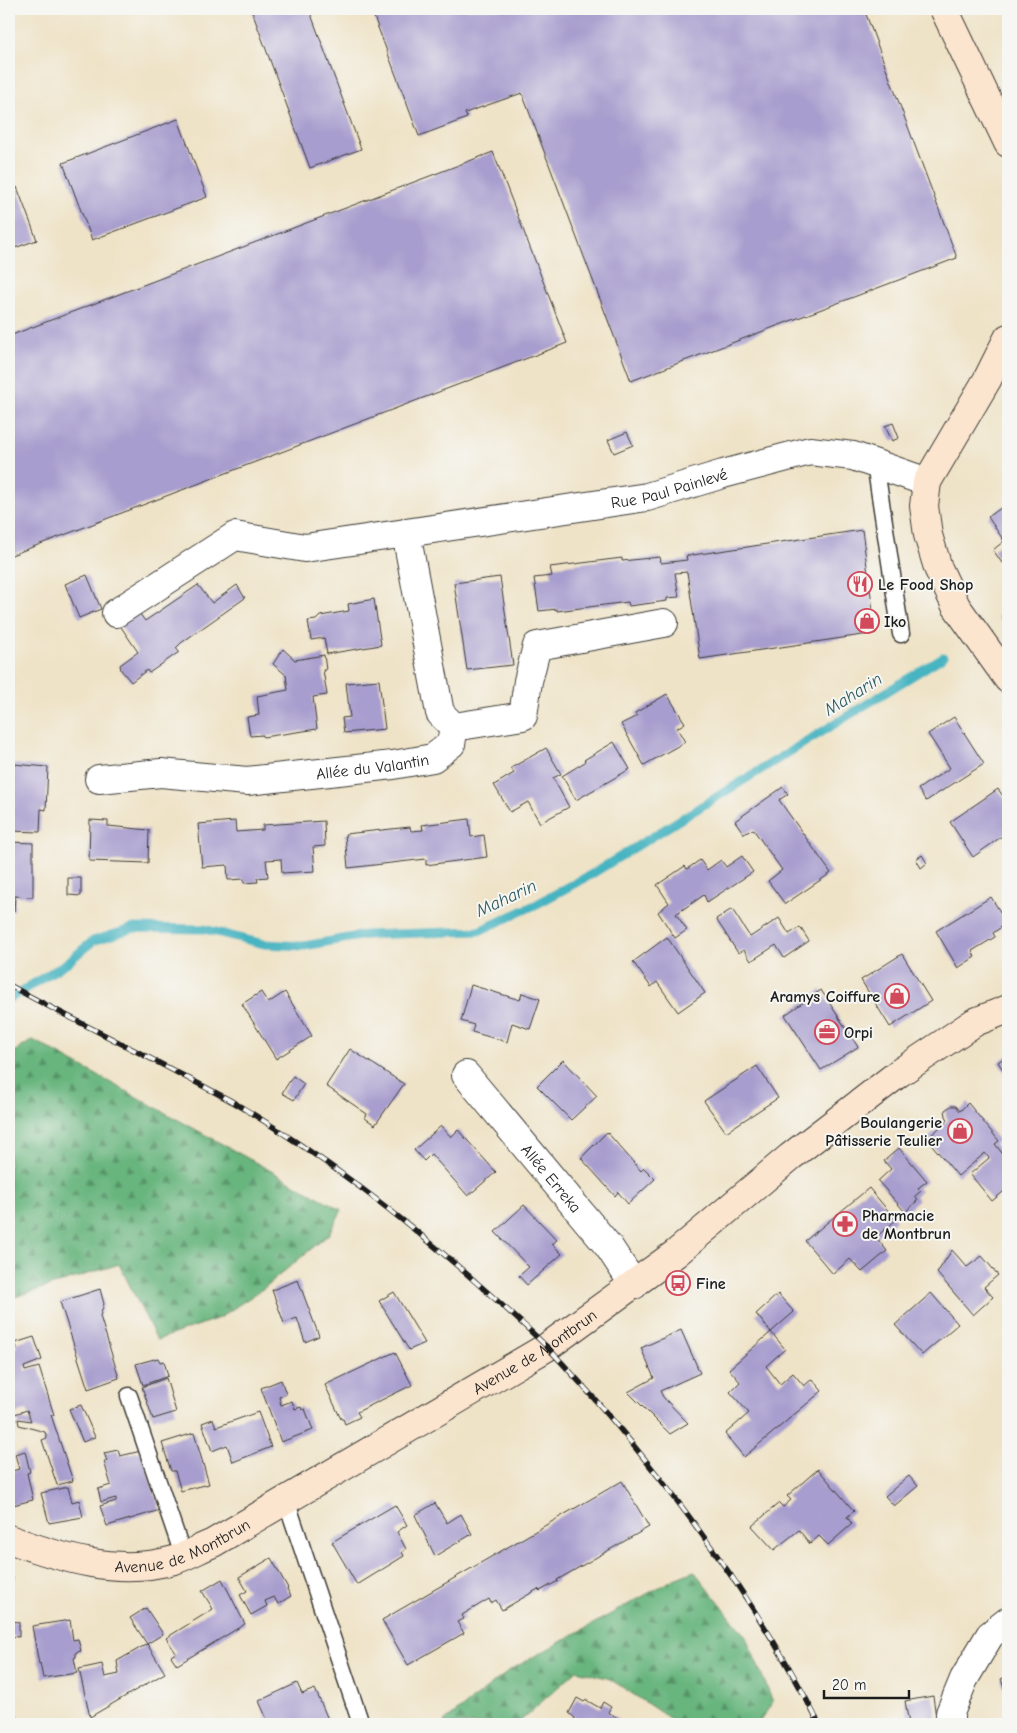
<svg xmlns="http://www.w3.org/2000/svg" width="1017" height="1733" font-family="'Comic Neue',sans-serif">
	<style>
		.forest { fill: url(#forest-firs); stroke: #42684d }
		.lines { fill: none; stroke-linecap: round; stroke-linejoin: round }
		.stream { stroke: #46b4c1; stroke-width: 9 }
		.building { fill: #a79dce }
		.lane-casing { stroke: #3c3a36; stroke-width: 19 }
		.street-casing { stroke: #3c3a36; stroke-width: 30 }
		.secondary-casing { stroke: #3c3a36; stroke-width: 30 }
		.lane { stroke: #fff; stroke-width: 16 }
		.street { stroke: #fff; stroke-width: 28 }
		.secondary { stroke: #fce5cf; stroke-width: 28 }
		.rail-casing { stroke: #1c1c1c; stroke-width: 5.5 }
		.rail { stroke: #f6f6f2; stroke-width: 4; stroke-dasharray: 11; stroke-linecap: butt }
		.labels { text-anchor: middle; stroke-width: 4; stroke-linejoin: round; paint-order: stroke }
		.street-label { font-size: 16px; fill: #1c1c1c; stroke: #f6f6f2 }
		.poi-label { font-size: 16px; font-weight: bold; fill: #1c1c1c; stroke: #f6f6f2; text-anchor: start }
		.water-label { font-size: 18px; font-style: italic; fill: #2d595e; stroke: #f6f6f2 }
	</style>
	<defs>
		<pattern id="forest-firs" width="22" height="20" patternUnits="userSpaceOnUse" patternTransform="scale(1.25)"><rect width="22" height="20" fill="#68b57e"/><path d="M5 1l3.5 6h-7zM16 11l3.5 6h-7z" fill="#559266"/></pattern>
	</defs>
	<rect width="100%" height="100%" fill="#f6f6f2"/>
	<filter id="ink" filterUnits="userSpaceOnUse"><feTurbulence type="fractalNoise" baseFrequency=".02" numOctaves="2"/><feDisplacementMap in="SourceGraphic" scale="10" xChannelSelector="R" yChannelSelector="G"/><feConvolveMatrix kernelMatrix="1 2 1 2 8 2 1 2 1" color-interpolation-filters="sRGB"/></filter>
	<filter id="wash" filterUnits="userSpaceOnUse"><feTurbulence type="fractalNoise" baseFrequency=".0096" numOctaves="4" result="noise"/><feDisplacementMap in="SourceGraphic" scale="20" xChannelSelector="R" yChannelSelector="G"/><feGaussianBlur stdDeviation="1.12" result="paint"/><feColorMatrix in="noise" values="0 0 0 0 0 0 0 0 0 0 0 0 0 0 0 0 0 1.4 0 .05"/><feComposite in="paint" operator="in"/></filter>
	<g filter="url(#wash)">
		<rect width="100%" height="100%" fill="#efe3c7"/>
		<path class="forest" d="M33,1040l309,170 -14,25 -64,53 -45,30 -62,22 -38,-76 -110,35v-244z
			M694,1571l52,66 27,65 -15,22h-77l-12,-6 -59,-39 -33,-9 -60,54h-72l-1,-2 66,-52 164,-91z"/>
		<g class="lines">
			<path class="stream" d="M1003,617l5,-4
				M9,999l59,-37 25,-21 41,-13 70,1 60,15 40,2 61,-11 114,-4 58,-27 55,-30 351,-217"/>
		</g>
		<g id="blocks">
			<path class="building" d="M251,9h58l52,140 -51,19z
				M371,9h493l93,249 -326,123 -109,-288 -57,20 2,5 -48,18z
				M178,119l29,78 -115,43 -29,-77z
				M493,152l74,191 -558,213v-220z
				M17,187l20,53 -28,10v-60z
				M893,423l6,15 -7,3 -7,-15z
				M627,432l6,13 -19,8 -6,-13z
				M1008,503v56l-6,4 -9,-13 11,-9 -16,-24z
				M862,530l14,103 -176,26 -13,-87 -12,1 4,24 -12,1v3l-38,5 -1,-4 -71,9v-2l-18,2 -5,-33 18,-2 -2,-9 72,-9v3l38,-4 1,6 9,-1 17,-2 -1,-4z
				M87,575l14,34 -22,9 -14,-34z
				M500,577l13,88 -46,5 -13,-87z
				M198,585l14,18 25,-18 8,13 -64,45 -5,5 3,4 -30,21 -2,-3 -16,12 -10,-12 -1,-5 18,-13 -19,-28 18,-14 8,11z
				M374,599l7,46 -54,9 -3,-16 -13,2 -3,-19 8,-1 4,-4 29,-5 -1,-7z
				M283,649l12,11 29,-5 2,15h-3l4,25 -14,2 4,32 -54,8v-2l-13,1 -3,-19 12,-2 -2,-19 31,-6 -2,-15 -13,-11z
				M379,680l6,49 -41,4 -2,-15 8,-1 -4,-34z
				M667,694l18,29 -8,5 8,14 -41,23 -23,-41 16,-8 -2,-3z
				M954,717l30,47 -58,37 -8,-12 32,-21 -22,-34z
				M614,742l16,27 -54,31 -14,-24 23,-14 -1,-2z
				M546,748l15,26 -8,4 16,29 -29,16 -12,-21 -18,10 -16,-27 20,-12 -3,-5z
				M13,764l35,3 -2,43 -5,-1 -1,23 -31,-1v-41h2z
				M783,787l5,7 -9,6 52,73 -46,31 -17,-23 14,-11 -29,-41 -9,5 -9,-13z
				M998,789l10,14v29l-35,25 -23,-35z
				M469,819l2,18 13,-2 3,22 -61,8v-6l-78,9 -3,-34 65,-7 1,4 12,-1 -1,-5z
				M90,820l18,1v5l41,4 -1,33 -59,-2z
				M235,821l1,11 27,-2v-5l61,-4 1,25 -12,1 2,24 -33,2 -1,-14 -15,1 2,17 -11,1 1,4 -14,1v-4l-16,1 -1,-15 -25,2 -4,-43z
				M9,842l24,1v54l-18,-1 -1,15h-5z
				M922,855l5,8 -6,5 -5,-9z
				M742,856l11,16 -46,30 -3,-7 -28,19 11,16 -12,8 -17,-26 11,-9 -12,-18 28,-19 2,3 13,-9 7,10 14,-10 5,7z
				M68,878h13v18l-13,-1z
				M991,897l16,26 -14,10 2,4 -23,14 3,6 -17,11 -22,-37z
				M732,909l18,28 29,-19 10,16 11,-7 9,14 -25,17 -8,-13 -25,16 -7,-11 -6,3 -22,-34z
				M667,937l38,56 -27,19 -21,-30 -6,5 -18,-25z
				M902,954l29,47 -41,26 -29,-47z
				M471,985l49,15 2,-7 18,6 -10,30 -18,-6 -5,19 -35,-10 2,-7 -13,-4z
				M821,990l37,57 -37,23 -36,-55z
				M261,992l7,11 17,-11 27,44 -36,23 -34,-55z
				M350,1049l54,35 -29,41 -10,-7 2,-4 -41,-28z
				M1008,1055v23l-10,-16z
				M563,1060l34,36 -26,24 -34,-34z
				M757,1066l21,32 -52,34 -22,-31z
				M293,1076l11,8 -10,16 -12,-7z
				M968,1103l31,38 -4,3 13,17v27l-16,13 -22,-27 19,-16 -4,-5 -27,23 -31,-37 21,-19 -2,-4 -1,-6 6,-4h5l4,5z
				M441,1126l10,11 7,-7 38,42 -28,24 -37,-42 -7,7 -10,-11z
				M607,1132l34,39 3,-3 11,11 -27,25 -10,-12 -3,4 -34,-38z
				M899,1148l28,33 -9,7 3,3 -6,5 3,4 -13,12 -27,-31 13,-12 -7,-8z
				M869,1188l27,32 -20,17 11,14 -25,21 -12,-13 -17,15 -28,-33z
				M524,1205l33,35 -5,4 10,10 -35,31 -8,-9 10,-9 -34,-35z
				M952,1250l15,17 15,-11 16,19 -14,12 9,10 -20,18 -36,-42z
				M298,1280l21,56 -14,6 -8,-24 -13,5 -12,-33z
				M100,1289l4,15 -4,12 19,62 -31,11 -28,-87z
				M394,1292l31,51 -16,7 -30,-49z
				M931,1293l27,31 -36,31 -27,-30z
				M778,1294l16,18 -23,20 -15,-18z
				M681,1330l19,43 -40,18 3,6 25,26 -18,11 -42,-42 26,-14 -13,-30z
				M771,1332l14,17 -19,17 14,18 13,-11 11,13 8,-7 10,12 -78,66 -19,-23 24,-21 -19,-21 10,-10 -11,-13z
				M34,1337l8,23 -18,7 1,4 14,-4 15,48h-3l22,66 -16,4 -15,-45 5,-2 -2,-6 -26,-7 -1,-6 13,2 -4,-11 -18,6v-66l8,-2 -2,-5z
				M395,1352l17,33 -55,27 3,5 -15,7 -2,-5h-2l-16,-34z
				M158,1358l2,4 4,-1 4,15 -25,9 -7,-21z
				M166,1378l10,34 -23,7 -11,-32z
				M281,1380l5,14 -7,3 2,8 11,-4 3,8 6,-2 1,3 3,-1 8,21 -32,12 -20,-54z
				M81,1405l14,32 -12,5 -14,-33z
				M258,1412l13,35 -38,15 -6,-17 -15,6 -10,-28 11,-4 3,8z
				M194,1433l15,51 -28,7 -6,-20h-4l-9,-28z
				M118,1450l2,6 21,-5 19,59 -53,16 -7,-20 16,-5v-3l-15,4 -3,-13 13,-4 -7,-24h3l-3,-8z
				M25,1451l5,21 -3,1 6,27 -24,6v-34l10,-3 -4,-15z
				M818,1469l36,42 -7,6 5,7 -24,21 -9,-9 -9,8 -11,-14 -25,20 -22,-24 27,-23 4,4 8,-7 -4,-4z
				M909,1476l9,10 -24,20 -9,-10z
				M622,1481l27,46 -92,53 1,1 -18,10 -2,-2 -36,21 -6,-10 -5,3 -2,-4 -27,16 2,4 -7,3 7,11 -56,32 -26,-45z
				M68,1487l4,15 7,-2 4,17 -34,6 -8,-30z
				M435,1503l12,20 14,-9 11,20 -37,22 -20,-41z
				M395,1505l12,20 -10,7 9,17 -4,3 2,4 -47,29 -25,-43z
				M271,1558l17,30 -1,1 4,7 -13,8 -4,-7 -9,4 2,5 -16,9 -11,-20 7,-4 -8,-14z
				M9,1576l4,1 -3,44 9,1v15l-10,-1z
				M222,1579l23,45 -68,41 -6,-9 5,-3 -10,-15 47,-29 -11,-18z
				M146,1608l17,26 -16,10 18,29 -75,44 -11,-48 23,-5 3,13 14,-3 -2,-13 30,-17 -17,-26z
				M70,1620l3,20 5,-1 3,12 -5,1v5l-2,1 3,15 -34,5 -3,-15 -1,1 -7,-38z
				M1008,1676v23l-7,-20z
				M297,1683l5,11 13,-5 15,35h-26l-1,-2 -5,2h-29l-10,-23z
				M933,1696l4,28h-28l-4,-23z
				M577,1698l7,4 2,-2 14,8 3,-6 8,5 -3,5 19,12h-56l4,-6 -6,-5z
				M9,1704l12,19 -3,1h-9z"/>
		</g>
	</g>
	<g filter="url(#ink)">
		<use href="#blocks" fill-opacity="0" stroke="#3c3a36" stroke-width="1"/>
		<g class="lines">
			<defs>
				<path id="lane" d="M875,463l26,171
					M129,1396l54,159
					M286,1500l75,224"/>
				<g id="street">
					<path id="s1" d="M116,613l119,-77 70,12 342,-51 76,-23 87,-23 43,5 74,26"/>
					<path d="M454,727l69,-11 5,-35 9,-35 127,-23"/>
					<path id="s2" d="M99,779l62,-6 86,8 146,-16 40,-7 18,-14 3,-17 -14,-14 -34,-180"/>
					<path id="s3" d="M466,1075l143,172 25,38"/>
					<path d="M950,1724v-11l14,-34 26,-44 18,-14"/>
				</g>
				<g id="secondary">
					<path d="M944,9l64,134"/>
					<path d="M1008,338l-21,42 -60,102 -3,24 4,29 10,33 18,38 52,73"/>
					<path id="s4" d="M9,1539c52,19 109,37 165,21 13,-4 26,-12 39,-17l334,-196 128,-93 115,-97 109,-84 76,-51 33,-13"/>
				</g>
			</defs>
			<use href="#lane" class="lane-casing"/>
			<use href="#street" class="street-casing"/>
			<use href="#secondary" class="secondary-casing"/>
			<use href="#lane" class="lane"/>
			<use href="#street" class="street"/>
			<use href="#secondary" class="secondary"/>
			<defs>
				<path id="rail" d="M9,985c56,31 113,58 169,88 19,10 37,19 55,29 84,50 162,109 235,173 27,24 54,47 79,72 47,49 90,101 131,155 53,70 102,143 141,222"/>
			</defs>
			<use href="#rail" class="rail-casing"/>
			<use href="#rail" class="rail"/>
		</g>
	</g>
	<defs>
		<symbol id="restaurant-ring" viewBox="-11 -11 22 22"><circle r="9.5" fill="#f6f6f2" stroke="#d1495b" stroke-width="1.5"/><path d="M-5-6h1v4h1v-4h1v4h1v-4h1v5L-1.5 .5V6h-2V.5L-5-1ZM5-6V6H3V1.5H1.5Q1.5-4 5-6Z" fill="#d1495b"/></symbol>
		<symbol id="shop-ring" viewBox="-11 -11 22 22"><circle r="9.5" fill="#f6f6f2" stroke="#d1495b" stroke-width="1.5"/><path d="M-5-2.5h2.3a2.7 3.5 0 0 1 5.4 0H5L5.5 6h-11ZM-1.5-2.5h3a1.5 2.3 0 0 0-3 0Z" fill="#d1495b"/></symbol>
		<symbol id="office-ring" viewBox="-11 -11 22 22"><circle r="9.5" fill="#f6f6f2" stroke="#d1495b" stroke-width="1.5"/><path d="M-6-3h4V-5.5h4V-3h4V5H-6ZM-1-4.5V-3h2v-1.5ZM-6 0V1H6V0Z" fill="#d1495b"/></symbol>
		<symbol id="pharmacy-ring" viewBox="-11 -11 22 22"><circle r="9.5" fill="#f6f6f2" stroke="#d1495b" stroke-width="1.5"/><path d="M-2-6h4v4h4v4h-4v4h-4v-4h-4v-4h4Z" fill="#d1495b"/></symbol>
		<symbol id="bus-ring" viewBox="-11 -11 22 22"><circle r="9.5" fill="#f6f6f2" stroke="#d1495b" stroke-width="1.5"/><path d="M-5-6H5V4H4V6H2V4H-2V6H-4V4H-5ZM-3.5-4V0h7V-4ZM-3.5 1.2v1.5H-2V1.2ZM2 1.2v1.5H3.5V1.2Z" fill="#d1495b"/></symbol>
	</defs>
	<g fill-rule="evenodd">
		<use href="#restaurant-ring" x="846" y="570" width="28" height="28"/>
		<use href="#shop-ring" x="853" y="607" width="28" height="28"/>
		<use href="#shop-ring" x="883" y="982" width="28" height="28"/>
		<use href="#office-ring" x="813" y="1018" width="28" height="28"/>
		<use href="#shop-ring" x="946" y="1117" width="28" height="28"/>
		<use href="#pharmacy-ring" x="831" y="1210" width="28" height="28"/>
		<use href="#bus-ring" x="664" y="1269" width="28" height="28"/>
	</g>
	<g class="labels">
		<g class="street-label">
			<text dy="6" stroke="none"><textPath href="#s1" startOffset="582">Rue Paul Painlevé</textPath></text>
			<text dy="6" stroke="none"><textPath href="#s2" startOffset="275">Allée du Valantin</textPath></text>
			<text dy="6" stroke="none"><textPath href="#s3" startOffset="134">Allée Erreka</textPath></text>
			<text dy="6" stroke="none"><textPath href="#s4" startOffset="586">Avenue de Montbrun</textPath></text>
			<text dy="6" stroke="none"><textPath href="#s4" startOffset="181">Avenue de Montbrun</textPath></text>
		</g>
		<g class="poi-label">
			<text x="878" y="590">Le Food Shop</text>
			<text x="884" y="627">Iko</text>
			<text x="880" y="1002" text-anchor="end">Aramys Coiffure</text>
			<text x="844" y="1038">Orpi</text>
			<text x="942" y="1128" text-anchor="end">Boulangerie<tspan x="942" dy="18">Pâtisserie Teulier</tspan></text>
			<text x="862" y="1221">Pharmacie<tspan x="862" dy="18">de Montbrun</tspan></text>
			<text x="696" y="1289">Fine</text>
		</g>
		<g class="water-label">
			<text transform="translate(853 694) rotate(-32)" y="6">Maharin</text>
			<text transform="translate(506 898) rotate(-25)" y="6">Maharin</text>
		</g>
	</g>
	<rect width="1017" height="1733" fill="none" stroke="#f6f6f2" stroke-width="30"/>
	<path d="M824 1690v8h85v-8" fill="none" stroke="#1c1c1c" stroke-width="2.5"/>
	<text x="832" y="1690" font-size="15" fill="#1c1c1c" stroke="#f6f6f2" stroke-width="4" paint-order="stroke">20 m</text>
</svg>
